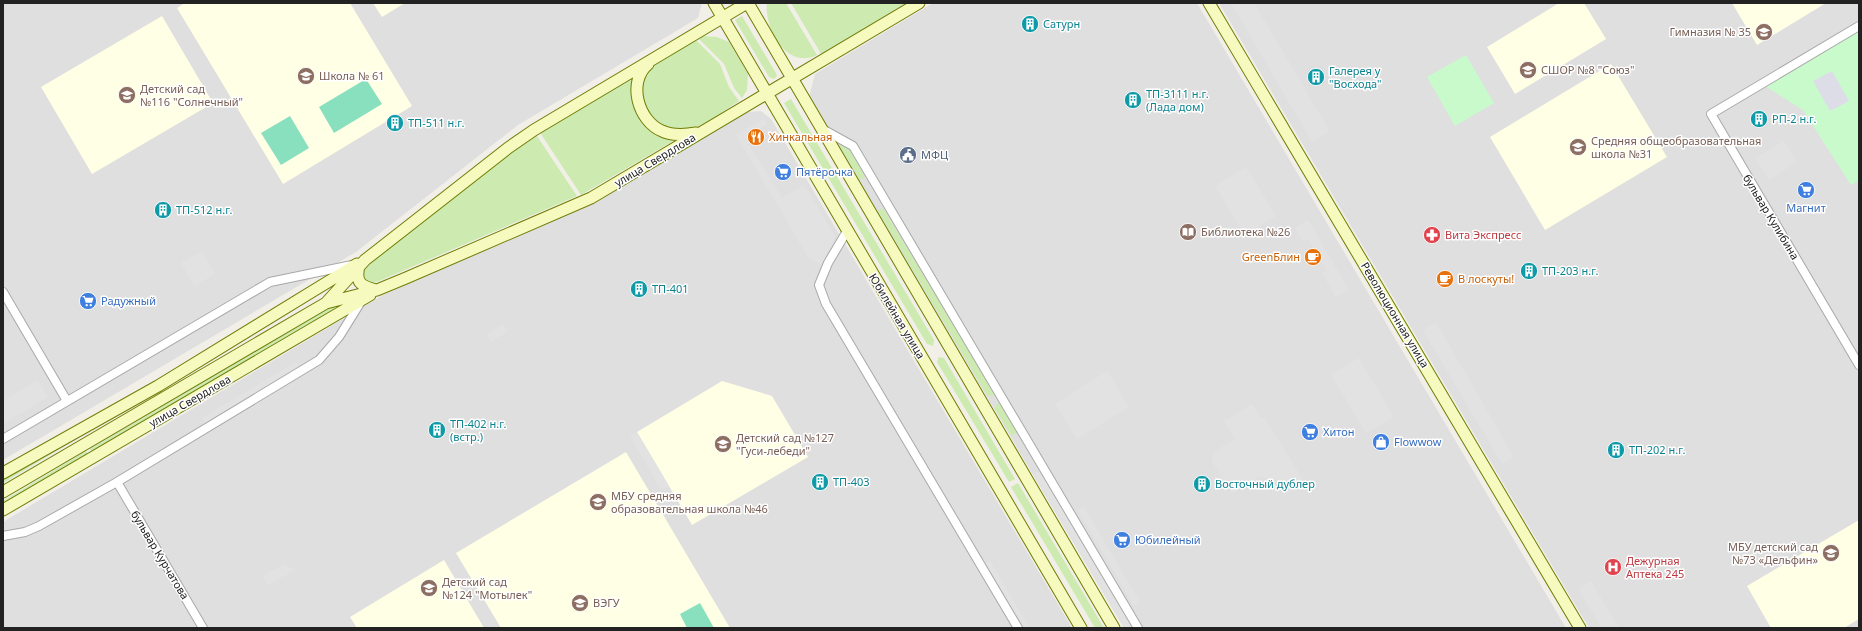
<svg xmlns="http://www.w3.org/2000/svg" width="1862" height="631" font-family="'Noto Sans',sans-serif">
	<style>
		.residential { fill: #e0dfdf }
		.education { fill: #ffffe5 }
		.grass { fill: #cdebb0 }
		.park { fill: #c8facc }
		.pitch { fill: #88e0be }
		.parking { fill: #e2e2e2 }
		.plaza { fill: #dddde8 }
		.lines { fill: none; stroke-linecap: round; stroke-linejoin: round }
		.street-casing { stroke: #a9a9a9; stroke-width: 10 }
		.secondary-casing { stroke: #707d05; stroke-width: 13 }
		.street { stroke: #fff; stroke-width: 8 }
		.secondary { stroke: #f7fabf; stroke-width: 11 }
		.labels { text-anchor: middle; stroke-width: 3; stroke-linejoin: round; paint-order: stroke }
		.culture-label { font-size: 11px; fill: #0d838f; stroke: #fff; text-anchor: start }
		.education-label { font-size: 11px; fill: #785e54; stroke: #fff; text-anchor: start }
		.food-label { font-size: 11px; fill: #c56008; stroke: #fff; text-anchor: start }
		.service-label { font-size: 11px; fill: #4e5e75; stroke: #fff; text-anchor: start }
		.street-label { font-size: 11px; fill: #222; stroke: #fff }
		.shop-label { font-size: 11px; fill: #366cbe; stroke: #fff; text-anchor: start }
		.health-label { font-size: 11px; fill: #be3a42; stroke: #fff; text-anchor: start }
	</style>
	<rect width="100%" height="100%" fill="#f2efe9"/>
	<path class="residential" d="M3,3h699l-4,15 -180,107 -162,127 -353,208z
		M933,3h264l369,625h-442l-315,-531 6,-23z
		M1219,3h640v625h-270z
		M761,111l10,8 301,509h-1069v-106l380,-227 219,-97 146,-86z"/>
	<path class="education" d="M185,3h165l62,103 -129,78 -106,-176z
		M373,3h32l-23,14z
		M1559,3h25l22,36 -91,55 -28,-47z
		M1732,3h94l-69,42z
		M162,16l51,87 -121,71 -51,-87z
		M1611,64l56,93 -122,73 -55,-93z
		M722,381l50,15 36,61 -116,68 -55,-93z
		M626,452l104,176h-229l-45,-75z
		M1859,520v99l-15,9h-73l-24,-42z
		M444,560l40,68h-127l-7,-11z"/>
	<path class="grass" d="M767,3h19l31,52c-30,15 -53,-26 -50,-52z
		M791,3h116l-86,51z
		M742,16l34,57 1,3 -3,3 -5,-2 -34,-57z
		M703,36l14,1 12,5 19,32 -1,16 -5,8 -8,-10 -10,-24 -26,-26z
		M692,38l5,3 23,23 9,23 10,14c-11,7 -33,24 -45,27 -30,8 -63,-20 -49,-52 2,-3 3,-8 5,-11 8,-8 31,-20 42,-27z
		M635,72c-6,36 2,58 38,69l-92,54 -42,-64z
		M791,99l143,241 -1,6 -6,-2 -143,-241z
		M535,133l42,63 -205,88h-6l-5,-12 1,-4z
		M841,143l9,5 15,29 -5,3 -21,-35z
		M883,208l111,183 -1,5 -6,-1 -109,-184z
		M332,306l3,1v2l-243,144 -2,-4z
		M939,357l5,1 71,121 -6,3 -72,-120z
		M997,403l5,2 16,27 -6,4 -17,-27z
		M76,435l2,3 -75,45v-5z
		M86,451l2,4 -85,51v-5z
		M1018,483l86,145h-9l-84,-141z"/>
	<path class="park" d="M1859,27v153l-8,5 -48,-75 -41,-26z
		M1466,55l28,48 -39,23 -28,-49z"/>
	<path class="pitch" d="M366,79l16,25 -48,29 -15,-26z
		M290,116l19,32 -28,17 -20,-32z
		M700,603l14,25h-27l-7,-14z"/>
	<path class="parking" d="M1231,3h23l76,128 -18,11z
		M763,119l4,5 -22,14 37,60 22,-13 31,51 -13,29 -14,-8 -72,-122z
		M1784,141l13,21 -28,18 -14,-22z
		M1246,167l30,49 -31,19 -30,-49z
		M1308,220l41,70 -13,7 -14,-24 5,-2 -19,-32 -5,3 -8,-14z
		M202,251l13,23 -21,12 -13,-23z
		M1436,322l78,135 -12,7 -79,-134z
		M503,324l4,8 -16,10 -4,-8z
		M1359,358l35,59 -28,16 -35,-58z
		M296,362l4,6 -94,56 -4,-6z
		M1107,371l22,36 -52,32 -22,-35z
		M38,380l10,17 -45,27v-23z
		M1252,404l8,13 5,1 40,65 -20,12 -10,-16 -16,-2 -27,16 -21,-33 4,-9 20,-12 -11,-18z
		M637,432l32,54 -8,4 -31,-54z
		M1041,470l93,158h-9l-91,-154z
		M1084,507l56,95 -6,4 -56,-96z
		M990,561l40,67h-8l-38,-63z
		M284,564l11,6 -27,15 -5,-9z
		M1591,581l28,47h-17l-24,-39z"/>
	<path class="plaza" d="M1832,71l17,30 -19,10 -17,-30z"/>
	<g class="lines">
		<defs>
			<path id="street" d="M1859,26l-148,88 148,251
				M824,130l29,16 285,482
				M847,231l-19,32 -9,22 7,19 192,324
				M3,292l64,109
				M3,439l267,-157 82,-17
				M117,482l86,146
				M3,536l22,-4 14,-6 78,-44 202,-122 20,-23 23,-37"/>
			<path id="secondary" d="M714,3l367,625
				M748,3l366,625
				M1209,3l371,625
				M648,64c-21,18 -10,57 14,67 11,5 22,4 34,2
				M359,266c-4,17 2,20 17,24
				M326,303l39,-43 143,-112 26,-18 213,-127
				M3,473l155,-87 199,-122
				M3,492l323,-189 51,-13 29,-12 185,-80 328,-195
				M3,510l367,-215"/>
		</defs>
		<use href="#street" class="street-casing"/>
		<use href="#secondary" class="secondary-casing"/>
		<use href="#street" class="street"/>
		<use href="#secondary" class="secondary"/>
	</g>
	<defs>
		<symbol id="building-disc" viewBox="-11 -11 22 22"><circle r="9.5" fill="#0f9aa8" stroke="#fff"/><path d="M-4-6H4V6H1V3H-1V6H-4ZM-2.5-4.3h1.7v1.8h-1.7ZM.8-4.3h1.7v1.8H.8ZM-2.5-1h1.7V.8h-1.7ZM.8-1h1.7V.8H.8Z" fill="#fff"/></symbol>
		<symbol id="school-disc" viewBox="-11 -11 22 22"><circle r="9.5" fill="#8d6e63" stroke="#fff"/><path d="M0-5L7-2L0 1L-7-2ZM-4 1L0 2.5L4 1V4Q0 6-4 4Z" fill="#fff"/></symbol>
		<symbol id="restaurant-disc" viewBox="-11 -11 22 22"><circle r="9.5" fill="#e8710a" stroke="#fff"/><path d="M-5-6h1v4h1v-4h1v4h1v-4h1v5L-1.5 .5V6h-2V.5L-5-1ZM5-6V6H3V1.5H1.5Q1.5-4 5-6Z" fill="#fff"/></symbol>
		<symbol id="civic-disc" viewBox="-11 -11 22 22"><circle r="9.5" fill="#5c6f8a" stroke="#fff"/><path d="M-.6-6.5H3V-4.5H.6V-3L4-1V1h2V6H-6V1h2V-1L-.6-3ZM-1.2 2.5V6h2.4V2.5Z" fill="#fff"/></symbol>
		<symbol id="supermarket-disc" viewBox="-11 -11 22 22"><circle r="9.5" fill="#3f7fe0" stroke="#fff"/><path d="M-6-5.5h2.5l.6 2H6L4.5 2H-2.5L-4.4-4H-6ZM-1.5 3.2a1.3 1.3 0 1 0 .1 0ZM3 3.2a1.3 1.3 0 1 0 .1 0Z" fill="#fff"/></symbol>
		<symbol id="library-disc" viewBox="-11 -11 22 22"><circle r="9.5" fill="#8d6e63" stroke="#fff"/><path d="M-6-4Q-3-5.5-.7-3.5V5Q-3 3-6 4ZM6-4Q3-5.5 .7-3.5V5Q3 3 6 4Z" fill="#fff"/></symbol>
		<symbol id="pharmacy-disc" viewBox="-11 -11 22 22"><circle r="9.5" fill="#e0444e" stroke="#fff"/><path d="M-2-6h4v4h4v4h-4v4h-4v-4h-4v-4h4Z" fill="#fff"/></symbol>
		<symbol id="cafe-disc" viewBox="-11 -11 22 22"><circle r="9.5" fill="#e8710a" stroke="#fff"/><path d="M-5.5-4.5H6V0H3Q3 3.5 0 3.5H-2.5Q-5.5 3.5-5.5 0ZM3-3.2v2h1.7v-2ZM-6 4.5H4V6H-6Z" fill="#fff"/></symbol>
		<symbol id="shop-disc" viewBox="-11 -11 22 22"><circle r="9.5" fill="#3f7fe0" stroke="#fff"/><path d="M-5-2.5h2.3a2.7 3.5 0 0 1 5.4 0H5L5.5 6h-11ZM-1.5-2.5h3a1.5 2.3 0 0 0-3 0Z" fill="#fff"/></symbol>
		<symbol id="hospital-disc" viewBox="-11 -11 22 22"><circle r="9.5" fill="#e0444e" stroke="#fff"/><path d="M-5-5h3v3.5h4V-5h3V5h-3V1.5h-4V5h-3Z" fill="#fff"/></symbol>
		<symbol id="university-disc" viewBox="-11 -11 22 22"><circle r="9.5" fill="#8d6e63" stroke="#fff"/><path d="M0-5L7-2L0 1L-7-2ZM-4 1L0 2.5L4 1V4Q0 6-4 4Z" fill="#fff"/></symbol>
	</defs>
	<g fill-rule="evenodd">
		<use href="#building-disc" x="1020" y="14" width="20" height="20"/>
		<use href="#school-disc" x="1754" y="22" width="20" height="20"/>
		<use href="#school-disc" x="1518" y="60" width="20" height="20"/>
		<use href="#school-disc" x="296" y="66" width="20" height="20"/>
		<use href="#building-disc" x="1306" y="67" width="20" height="20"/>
		<use href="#school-disc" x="117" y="85" width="20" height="20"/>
		<use href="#building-disc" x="1123" y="90" width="20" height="20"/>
		<use href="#building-disc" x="1749" y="109" width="20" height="20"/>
		<use href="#building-disc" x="385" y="113" width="20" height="20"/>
		<use href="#restaurant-disc" x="746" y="127" width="20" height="20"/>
		<use href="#school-disc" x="1568" y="137" width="20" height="20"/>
		<use href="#civic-disc" x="898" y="145" width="20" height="20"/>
		<use href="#supermarket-disc" x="773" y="162" width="20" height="20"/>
		<use href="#supermarket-disc" x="1796" y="180" width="20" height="20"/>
		<use href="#building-disc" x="153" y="200" width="20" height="20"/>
		<use href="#library-disc" x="1178" y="222" width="20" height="20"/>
		<use href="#pharmacy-disc" x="1422" y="225" width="20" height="20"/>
		<use href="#cafe-disc" x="1303" y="247" width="20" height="20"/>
		<use href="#building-disc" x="1519" y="261" width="20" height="20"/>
		<use href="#cafe-disc" x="1435" y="269" width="20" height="20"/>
		<use href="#building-disc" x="629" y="279" width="20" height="20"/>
		<use href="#supermarket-disc" x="78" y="291" width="20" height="20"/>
		<use href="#building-disc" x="427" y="420" width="20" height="20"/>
		<use href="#supermarket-disc" x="1300" y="422" width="20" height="20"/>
		<use href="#shop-disc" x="1371" y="432" width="20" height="20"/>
		<use href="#school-disc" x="713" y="434" width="20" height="20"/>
		<use href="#building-disc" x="1606" y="440" width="20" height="20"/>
		<use href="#building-disc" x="810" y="472" width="20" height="20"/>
		<use href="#building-disc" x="1192" y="474" width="20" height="20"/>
		<use href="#school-disc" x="588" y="492" width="20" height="20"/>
		<use href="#supermarket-disc" x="1112" y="530" width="20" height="20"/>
		<use href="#school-disc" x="1821" y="543" width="20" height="20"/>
		<use href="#hospital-disc" x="1603" y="557" width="20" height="20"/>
		<use href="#school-disc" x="419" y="578" width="20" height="20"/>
		<use href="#university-disc" x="570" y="593" width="20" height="20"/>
	</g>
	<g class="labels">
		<g class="culture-label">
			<text x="1043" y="28">Сатурн</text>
			<text x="1329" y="75">Галерея у<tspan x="1329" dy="13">"Восхода"</tspan></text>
			<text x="1146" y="98">ТП-3111 н.г.<tspan x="1146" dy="13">(Лада дом)</tspan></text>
			<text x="1772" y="123">РП-2 н.г.</text>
			<text x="408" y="127">ТП-511 н.г.</text>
			<text x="176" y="214">ТП-512 н.г.</text>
			<text x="1542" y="275">ТП-203 н.г.</text>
			<text x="652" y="293">ТП-401</text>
			<text x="450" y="428">ТП-402 н.г.<tspan x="450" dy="13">(встр.)</tspan></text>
			<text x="1629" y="454">ТП-202 н.г.</text>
			<text x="833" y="486">ТП-403</text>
			<text x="1215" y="488">Восточный дублер</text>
		</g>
		<g class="education-label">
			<text x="1751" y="36" text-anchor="end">Гимназия № 35</text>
			<text x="1541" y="74">СШОР №8 "Союз"</text>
			<text x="319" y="80">Школа № 61</text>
			<text x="140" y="93">Детский сад<tspan x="140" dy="13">№116 "Солнечный"</tspan></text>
			<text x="1591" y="145">Средняя общеобразовательная<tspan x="1591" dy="13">школа №31</tspan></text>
			<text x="1201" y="236">Библиотека №26</text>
			<text x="736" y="442">Детский сад №127<tspan x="736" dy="13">"Гуси-лебеди"</tspan></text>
			<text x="611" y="500">МБУ средняя<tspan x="611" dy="13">образовательная школа №46</tspan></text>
			<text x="1818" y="551" text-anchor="end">МБУ детский сад<tspan x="1818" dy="13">№73 «Дельфин»</tspan></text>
			<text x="442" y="586">Детский сад<tspan x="442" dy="13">№124 "Мотылек"</tspan></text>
			<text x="593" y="607">ВЭГУ</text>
		</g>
		<g class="food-label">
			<text x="769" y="141">Хинкальная</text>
			<text x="1300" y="261" text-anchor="end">GreenБлин</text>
			<text x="1458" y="283">В лоскуты!</text>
		</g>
		<g class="service-label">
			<text x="921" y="159">МФЦ</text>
		</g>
		<g class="street-label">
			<text transform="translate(655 160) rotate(-31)" y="4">улица Свердлова</text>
			<text transform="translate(1771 217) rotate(59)" y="4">бульвар Кулибина</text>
			<text transform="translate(1395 315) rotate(59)" y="4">Революционная улица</text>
			<text transform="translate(897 316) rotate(59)" y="4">Юбилейная улица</text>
			<text transform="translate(190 401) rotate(-30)" y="4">улица Свердлова</text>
			<text transform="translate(160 555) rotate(59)" y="4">бульвар Курчатова</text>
		</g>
		<g class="shop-label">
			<text x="796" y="176">Пятёрочка</text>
			<text x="1806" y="212" text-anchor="middle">Магнит</text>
			<text x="101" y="305">Радужный</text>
			<text x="1323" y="436">Хитон</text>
			<text x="1394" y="446">Flowwow</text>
			<text x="1135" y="544">Юбилейный</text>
		</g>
		<g class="health-label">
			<text x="1445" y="239">Вита Экспресс</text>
			<text x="1626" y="565">Дежурная<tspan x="1626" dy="13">Аптека 245</tspan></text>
		</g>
	</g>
	<rect width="1862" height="631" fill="none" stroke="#222222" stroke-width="8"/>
</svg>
